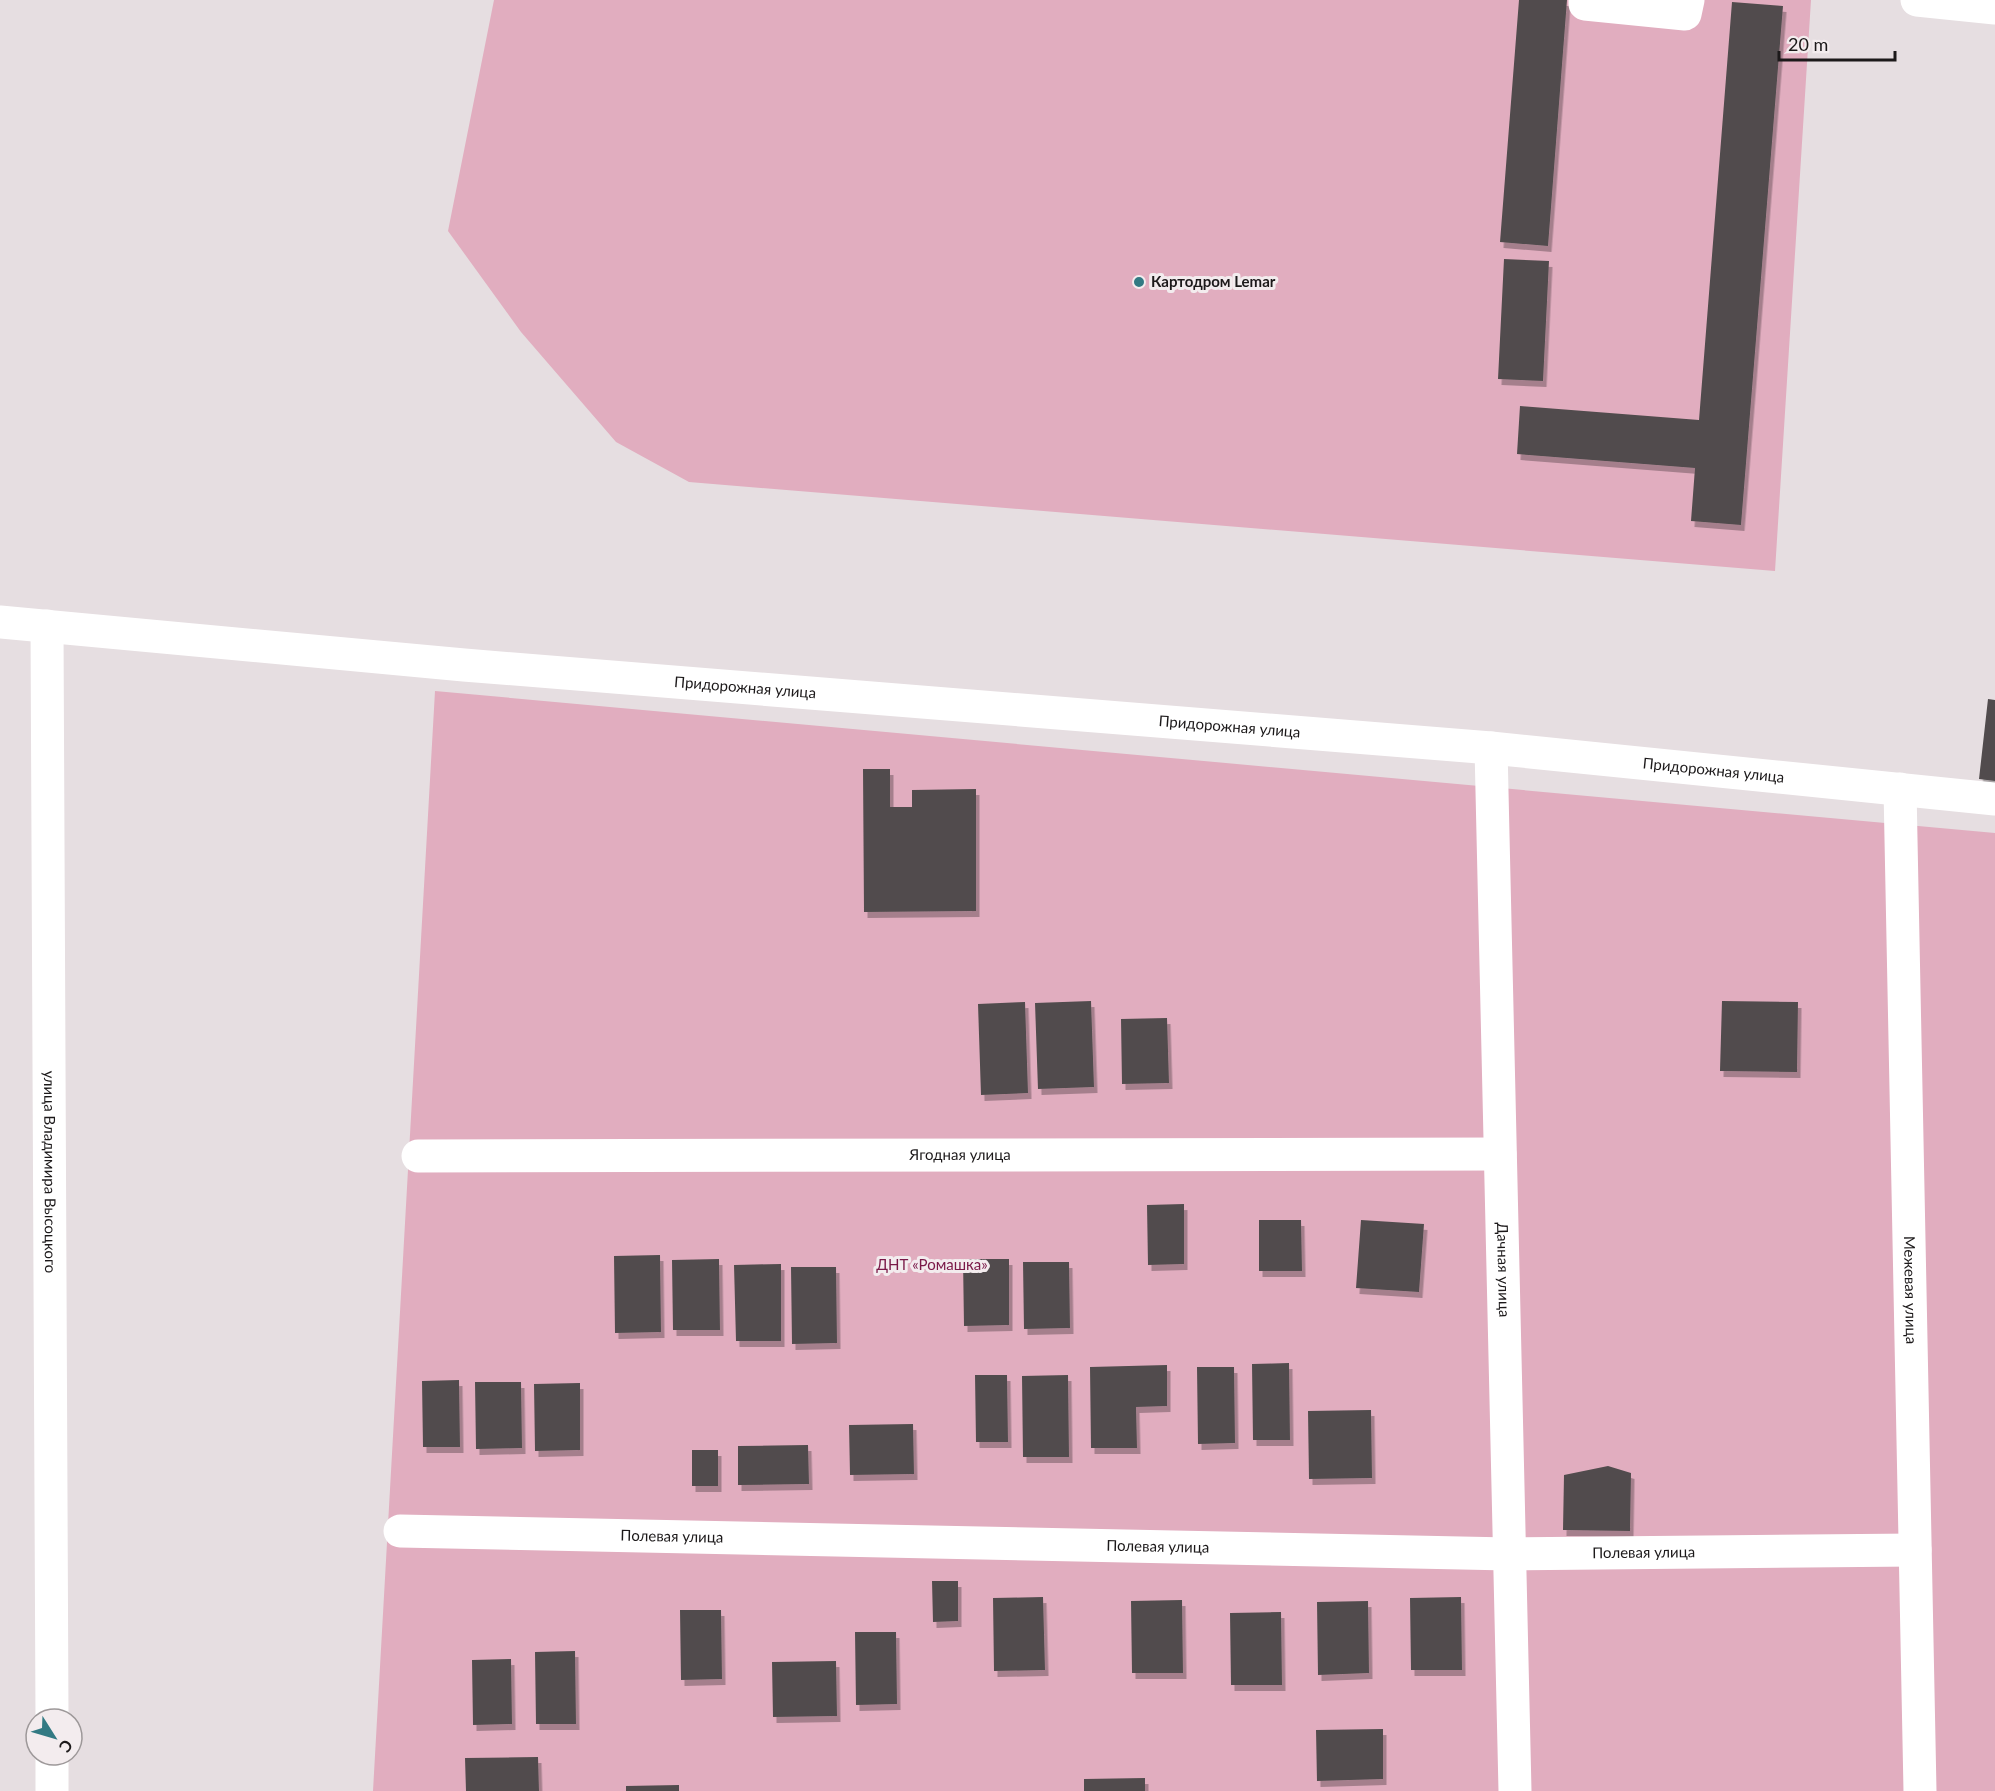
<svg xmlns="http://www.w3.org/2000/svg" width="1995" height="1791" font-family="Lato,sans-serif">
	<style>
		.green { fill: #e1adbf }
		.building { fill: #514c4d; filter: url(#shadow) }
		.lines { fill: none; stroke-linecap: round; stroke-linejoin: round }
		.minor { stroke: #fff; stroke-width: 33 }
		.poi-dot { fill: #327a83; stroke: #f3ecee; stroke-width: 2 }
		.labels { text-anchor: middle; stroke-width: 6; stroke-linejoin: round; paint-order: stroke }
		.poi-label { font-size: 15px; font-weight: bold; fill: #1c191a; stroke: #f3ecee; text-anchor: start }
		.street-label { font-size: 15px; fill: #1c191a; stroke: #f3ecee }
		.park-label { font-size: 15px; fill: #7a1948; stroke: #f3ecee }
	</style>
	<defs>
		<filter id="shadow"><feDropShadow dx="3.5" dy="6" stdDeviation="0" flood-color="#0004"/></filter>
	</defs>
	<rect width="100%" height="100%" fill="#e6dee1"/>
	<path class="green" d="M494,0h1317l-36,571 -1086,-89 -73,-40 -95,-110 -73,-101z
		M435,691l1560,142v958h-1622z"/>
	<path class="building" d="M1519,0h48l-19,246 -48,-4z
		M1732,2l51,4 -42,519 -50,-4 4,-53 -178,-14 3,-48 179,14z
		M1504,259l45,2 -6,120 -45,-2z
		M1988,699l7,1v81l-16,-2z
		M863,769h27v38h22v-17l64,-1v122l-112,1z
		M1091,1001l3,86 -56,2 -3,-86z
		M1722,1001l76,1 -1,70 -77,-1z
		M1025,1002l3,91 -47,2 -3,-91z
		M1167,1018l2,65 -47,1 -1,-65z
		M1184,1204v60l-36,1 -1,-60z
		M1259,1220h42l1,51h-43z
		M1361,1220l63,4 -5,68 -63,-4z
		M660,1255l1,77 -46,1 -1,-77z
		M719,1259l1,71h-47l-1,-70z
		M963,1259h46v66l-45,1z
		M1023,1262h46l1,66 -46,1z
		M781,1264v77h-45l-2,-76z
		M791,1267h45l1,76 -45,1z
		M1289,1363l1,77h-37l-1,-76z
		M1167,1365v41l-31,1 1,41h-46l-1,-81z
		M1197,1367h37l1,76 -37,1z
		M975,1375h32l1,67h-32z
		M1068,1375l1,82h-46l-1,-81z
		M459,1380l1,67h-37l-1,-66z
		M475,1382h46l1,66 -46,1z
		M580,1383v67l-45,1 -1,-67z
		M1371,1410l1,68 -63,1 -1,-68z
		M913,1424l1,50 -64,1 -1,-50z
		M808,1445l1,39 -71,1v-39z
		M692,1450h26v36h-26z
		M1608,1466l23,7 -1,58 -67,-1 1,-55z
		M932,1581h26v40l-25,1z
		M1043,1597l2,73 -51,1 -1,-73z
		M1461,1597l1,73h-51l-1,-72z
		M1182,1600l1,73h-51l-1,-72z
		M1368,1601l1,72 -51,2 -1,-73z
		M680,1610h41l1,69 -41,1z
		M1281,1612l1,73h-51l-1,-72z
		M855,1632h41l1,72 -41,1z
		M575,1651l1,73h-40l-1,-72z
		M511,1659l1,65 -39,1 -1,-65z
		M836,1661l1,55 -64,1 -1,-55z
		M1383,1729v50l-66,2 -1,-51z
		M538,1757l1,34h-73l-1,-33z
		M1145,1778v13h-61v-12z
		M679,1785v6h-53v-5z"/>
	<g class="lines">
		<g class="minor">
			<path d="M1585,0v4l100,10 3,-14"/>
			<path d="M1917,0l78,8"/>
			<path id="s1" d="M0,622l464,43 1027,83 504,51"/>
			<path id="s2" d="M47,626l5,1093"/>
			<path id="s3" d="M1491,748l24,1043"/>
			<path id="s4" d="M1900,789l20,1002"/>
			<path id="s5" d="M418,1156l1082,-2"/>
			<path id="s6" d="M400,1531l1109,23 406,-4"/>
			<path d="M52,1755v36"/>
		</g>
	</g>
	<circle class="poi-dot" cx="1139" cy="282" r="6"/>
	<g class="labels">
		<g class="poi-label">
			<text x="1151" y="287">Картодром Lemar</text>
		</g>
		<g class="street-label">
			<text dy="5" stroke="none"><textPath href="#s1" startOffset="748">Придорожная улица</textPath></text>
			<text dy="5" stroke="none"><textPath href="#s1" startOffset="1234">Придорожная улица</textPath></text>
			<text dy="5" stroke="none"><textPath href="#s1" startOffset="1720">Придорожная улица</textPath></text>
			<text dy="5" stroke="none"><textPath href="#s5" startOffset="542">Ягодная улица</textPath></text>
			<text dy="5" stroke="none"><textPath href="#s2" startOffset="546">улица Владимира Высоцкого</textPath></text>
			<text dy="5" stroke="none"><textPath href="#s3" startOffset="522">Дачная улица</textPath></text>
			<text dy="5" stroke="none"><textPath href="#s4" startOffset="501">Межевая улица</textPath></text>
			<text dy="5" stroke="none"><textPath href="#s6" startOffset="272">Полевая улица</textPath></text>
			<text dy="5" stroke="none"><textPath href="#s6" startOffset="758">Полевая улица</textPath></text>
			<text dy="5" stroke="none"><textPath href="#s6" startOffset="1244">Полевая улица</textPath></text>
		</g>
		<g class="park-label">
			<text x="932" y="1270">ДНТ «Ромашка»</text>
		</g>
	</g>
	<g transform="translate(54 1737) rotate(127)"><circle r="28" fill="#f3ecee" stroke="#9d9899" stroke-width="1.5"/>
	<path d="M0-4.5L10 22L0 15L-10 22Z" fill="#327a83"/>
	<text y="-9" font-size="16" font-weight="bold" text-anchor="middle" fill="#1c191a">С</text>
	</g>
	<path d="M1779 51v9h116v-9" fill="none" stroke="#1c191a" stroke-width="3"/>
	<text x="1788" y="51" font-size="18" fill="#1c191a" stroke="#f3ecee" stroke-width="4.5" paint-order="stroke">20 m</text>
</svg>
